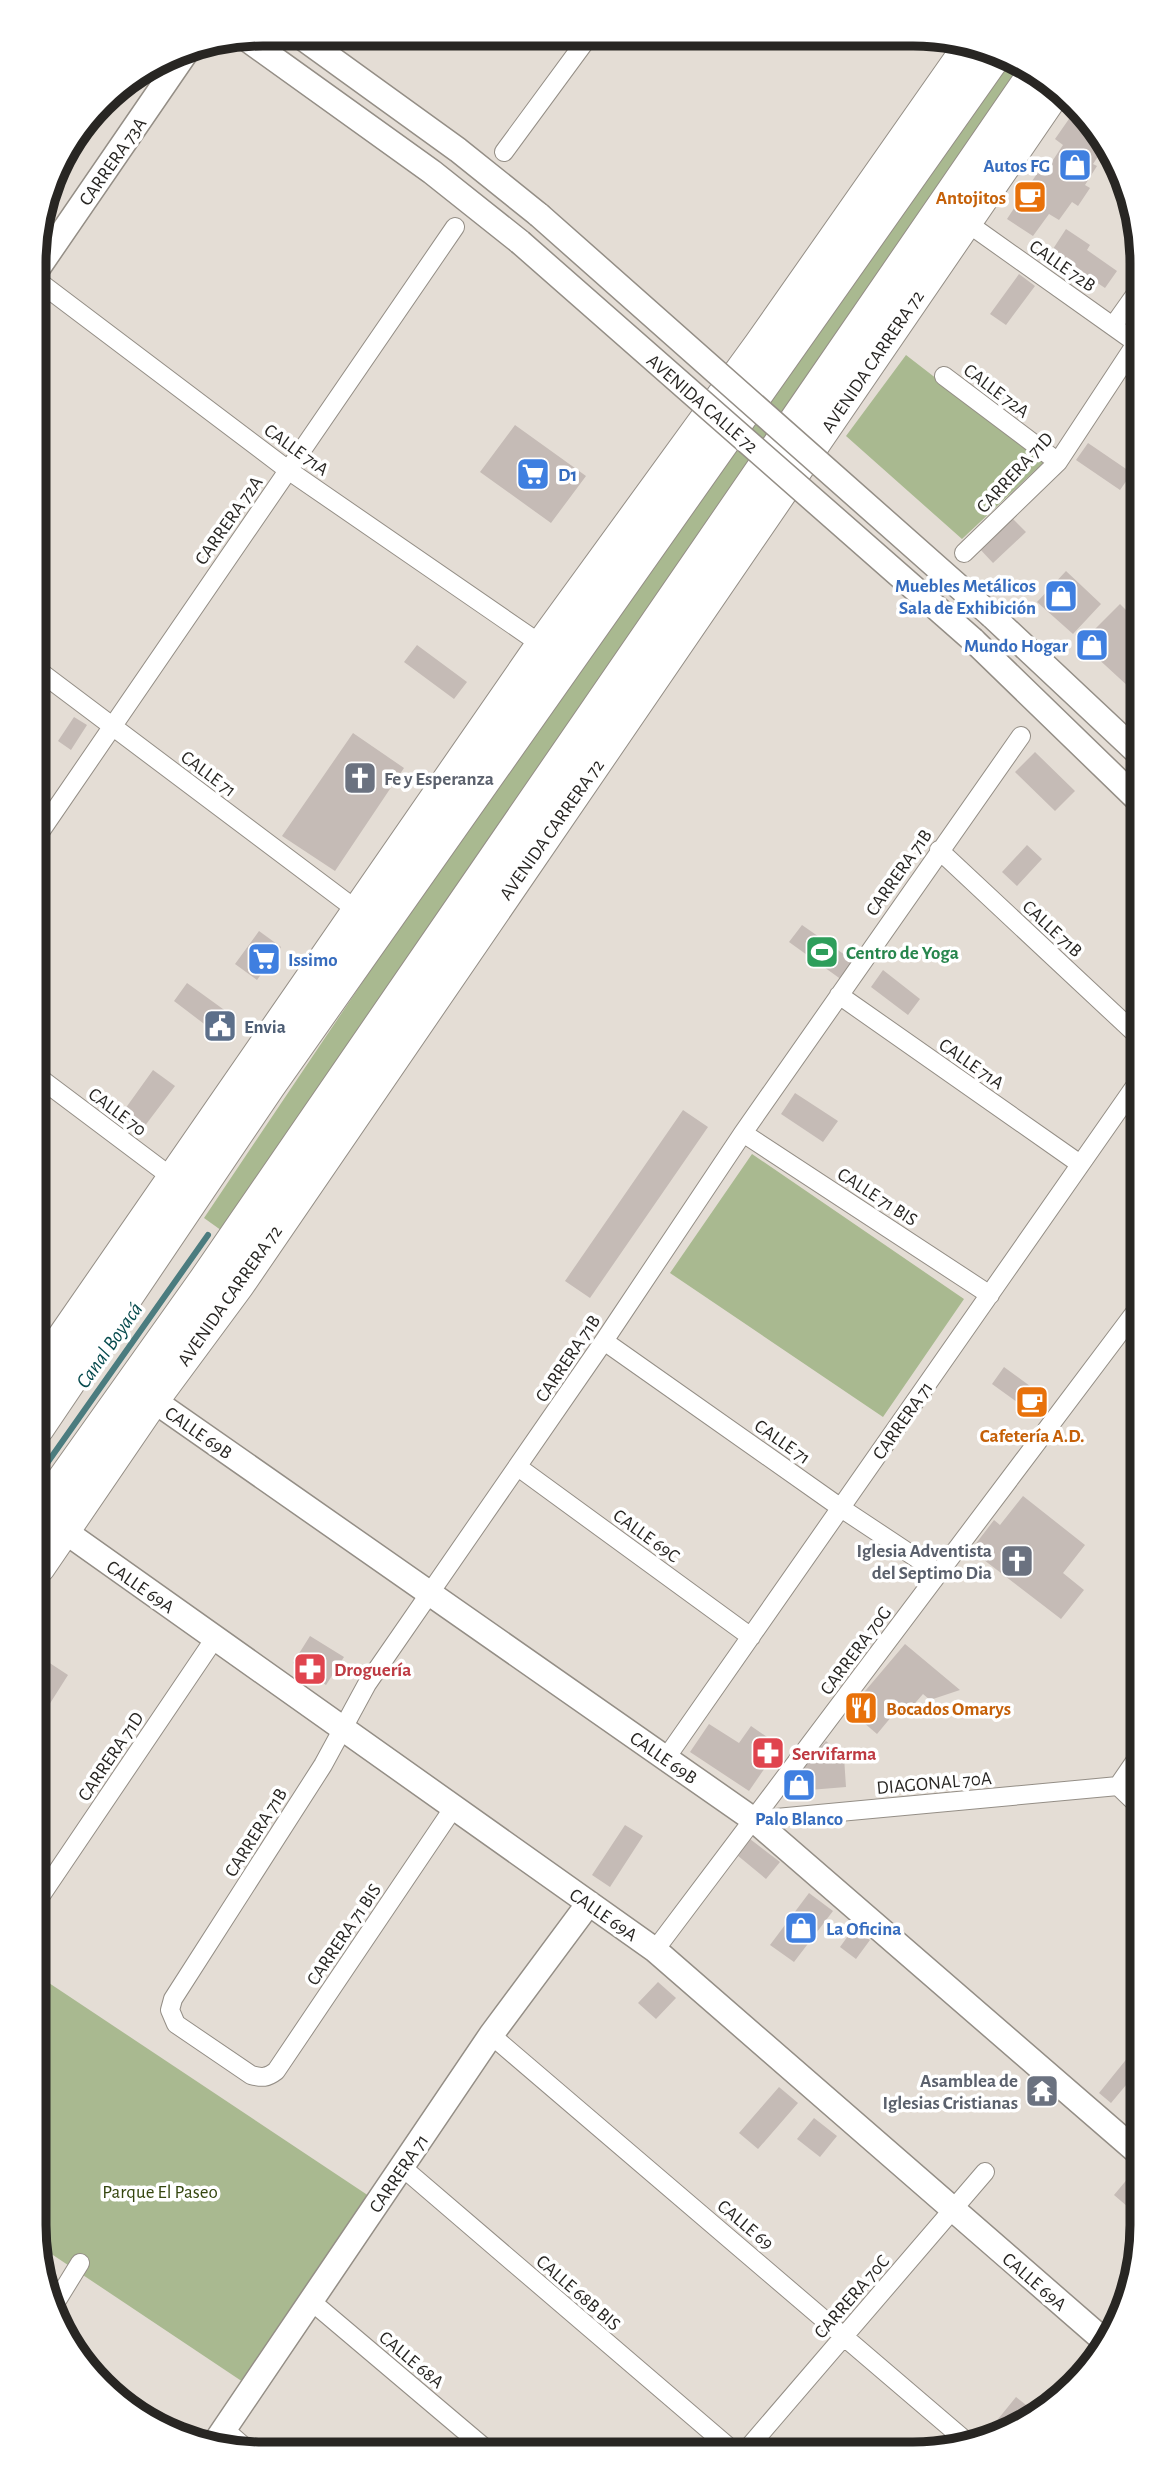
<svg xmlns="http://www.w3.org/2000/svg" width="1176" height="2488" font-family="'Alegreya Sans',sans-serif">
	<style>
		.green { fill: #a9b990 }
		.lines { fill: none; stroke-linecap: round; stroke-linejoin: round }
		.stream { stroke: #4b7c7f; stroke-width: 6 }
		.building { fill: #c5bbb6 }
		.street-casing { stroke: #948e86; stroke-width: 20 }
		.secondary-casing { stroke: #948e86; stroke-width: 27 }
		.highway-casing { stroke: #948e86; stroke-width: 34 }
		.street { stroke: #fff; stroke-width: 18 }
		.secondary { stroke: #fff; stroke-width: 24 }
		.highway { stroke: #fff; stroke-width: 32 }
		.secondary-bridge-casing { stroke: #948e86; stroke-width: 27; stroke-linecap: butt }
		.secondary-bridge { stroke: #fff; stroke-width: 24 }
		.labels { text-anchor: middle; stroke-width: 7; stroke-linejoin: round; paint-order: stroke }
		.street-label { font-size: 19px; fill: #282623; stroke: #fff }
		.shop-label { font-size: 19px; font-weight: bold; fill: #366cbe; stroke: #fff; text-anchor: end }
		.food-label { font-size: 19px; font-weight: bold; fill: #c56008; stroke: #fff; text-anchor: end }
		.worship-label { font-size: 19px; font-weight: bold; fill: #5b616d; stroke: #fff; text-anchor: end }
		.leisure-label { font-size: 19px; font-weight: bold; fill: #27864d; stroke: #fff; text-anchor: start }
		.service-label { font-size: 19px; font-weight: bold; fill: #4e5e75; stroke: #fff; text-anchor: start }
		.health-label { font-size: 19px; font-weight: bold; fill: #be3a42; stroke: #fff; text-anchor: start }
		.park-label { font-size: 19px; fill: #35460f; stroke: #fff }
		.water-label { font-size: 21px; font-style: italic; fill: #074b4e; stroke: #fff }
		.rim { fill: none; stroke: #282623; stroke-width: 9 }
	</style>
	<rect width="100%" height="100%" fill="#e4ddd5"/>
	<path class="green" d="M1008,62l13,7 -796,1164 -21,-15 258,-384z
		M906,355l138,107 -82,77 -116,-103z
		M752,1154l212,145 -81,118 -213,-144z
		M40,1977l332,221 -126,186 -202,-135 -3,4z"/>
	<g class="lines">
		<path class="stream" d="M38,1476l170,-241"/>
	</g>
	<path class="building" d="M1078,106l23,28 -4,6 8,6 -12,18 4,2 -12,19 5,3 -12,18 -6,-4 -13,18 -10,-6 -16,22 -26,-17 39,-59 5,3 12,-18 -8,-6z
		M1066,229l24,16 -3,5 30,21 -12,17 -54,-36z
		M1019,274l16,12 -29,39 -16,-11z
		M515,425l71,51 -35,47 -71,-51z
		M1088,443l44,30 -12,17 -44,-30z
		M1010,516l16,16 -33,31 -15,-16z
		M1066,571l35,33 -28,30 -36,-32z
		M1120,604l16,16 1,62 -7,6 -49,-45z
		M417,645l50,37 -13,17 -50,-37z
		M74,717l13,8 -16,25 -13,-9z
		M353,733l51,35 -69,103 -53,-35z
		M1035,752l40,39 -20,20 -40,-39z
		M1027,845l15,14 -25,27 -15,-14z
		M802,925l53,37 -13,18 -53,-38z
		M259,931l22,16 -24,33 -22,-16z
		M883,970l37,29 -12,16 -37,-28z
		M187,983l47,34 -14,19 -46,-35z
		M153,1070l22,16 -34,45 -21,-15z
		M795,1093l43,28 -15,21 -42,-28z
		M683,1110l25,17 -118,171 -25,-17z
		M1004,1367l41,30 -13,16 -40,-29z
		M1023,1496l62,49 -22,28 21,17 -23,29 -90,-69 23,-30 6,5z
		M310,1636l34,21 -18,28 -33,-22z
		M905,1644l55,46 -30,10 -7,-6 -13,15 -18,7 -15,18 -28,-24z
		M39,1656l29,19 -19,30 -10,-6z
		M709,1724l30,19 12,-17 29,20 -31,45 -59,-39z
		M826,1741l18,16 2,30 -49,4 -9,-8z
		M625,1825l18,11 -33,51 -18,-12z
		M750,1839l30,23 -14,17 -29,-24z
		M809,1893l24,18 -39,51 -24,-17z
		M853,1929l17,11 -14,19 -16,-12z
		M658,1982l18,16 -20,21 -18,-16z
		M1129,2056l13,10 -31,37 -12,-10z
		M779,2087l19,16 -40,46 -19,-16z
		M814,2118l23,18 -17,21 -23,-18z
		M1134,2171l8,7v41l-28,-24z
		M1016,2397l24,19 -57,26 -2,-2z"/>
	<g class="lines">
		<defs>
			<path id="street" d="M504,152l86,-117
				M966,222l169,120
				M34,278l254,192 254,175
				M1113,326l22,-31
				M944,376l114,86
				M964,553l94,-91 77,-117
				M35,668l323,243
				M36,838l419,-611
				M939,850l199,186
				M839,995l241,169
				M37,1076l137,103
				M743,1133l247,162
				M604,1341l237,167 98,65
				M518,1467l233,170
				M666,1758l472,-676
				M1118,1786l22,-32
				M1118,1786l23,22
				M454,1807l-178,264c-9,7 -14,7 -25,4l-75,-51 -6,-14 3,-11 150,-234 44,-81 237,-343 139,-208 278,-397
				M754,1820l364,-34
				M40,1897l175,-259
				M655,1950l484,-643
				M491,2035l482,412
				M402,2167l328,281
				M311,2301l175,148
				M51,2310l29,-47
				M224,2429l24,21
				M748,2448l237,-276"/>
			<path id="secondary" d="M296,33l162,117 81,65
				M244,37l188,135 88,70
				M34,274l155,-226
				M992,616l145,136
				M973,640l164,159
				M153,1400l601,420 388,336
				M63,1530l592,420 453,394
				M212,2447l279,-412 98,-132"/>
			<path id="highway" d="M38,1374l504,-729 218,-300 211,-301
				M38,1428l231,-342 726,-1030
				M38,1515l167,-235 828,-1205
				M39,1567l114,-167 85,-115 820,-1198"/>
		</defs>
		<use href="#street" class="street-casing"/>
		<use href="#secondary" class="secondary-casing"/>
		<use href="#highway" class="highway-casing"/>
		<use href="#street" class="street"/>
		<use href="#secondary" class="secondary"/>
		<use href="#highway" class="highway"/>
		<defs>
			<path id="secondary-bridge" d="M539,215l453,401
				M520,242l453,398"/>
		</defs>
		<use href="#secondary-bridge" class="secondary-bridge-casing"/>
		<use href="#secondary-bridge" class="secondary-bridge"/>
	</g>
	<defs>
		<symbol id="shop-square" viewBox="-11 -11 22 22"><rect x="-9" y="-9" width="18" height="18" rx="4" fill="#3f7fe0" stroke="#fff"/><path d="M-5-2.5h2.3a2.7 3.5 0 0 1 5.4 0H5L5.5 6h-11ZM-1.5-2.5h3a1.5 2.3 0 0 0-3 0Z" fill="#fff"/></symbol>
		<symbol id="cafe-square" viewBox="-11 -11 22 22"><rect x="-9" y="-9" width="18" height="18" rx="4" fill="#e8710a" stroke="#fff"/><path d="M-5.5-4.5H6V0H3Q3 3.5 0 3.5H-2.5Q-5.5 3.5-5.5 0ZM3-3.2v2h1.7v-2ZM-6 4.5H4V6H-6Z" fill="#fff"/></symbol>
		<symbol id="supermarket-square" viewBox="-11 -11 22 22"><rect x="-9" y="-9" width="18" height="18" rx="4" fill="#3f7fe0" stroke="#fff"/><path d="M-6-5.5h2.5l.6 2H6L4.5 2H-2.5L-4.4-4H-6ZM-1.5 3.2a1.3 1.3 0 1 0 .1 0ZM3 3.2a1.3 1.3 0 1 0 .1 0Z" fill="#fff"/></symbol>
		<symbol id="church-square" viewBox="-11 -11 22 22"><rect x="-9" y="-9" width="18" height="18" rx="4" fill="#6b7280" stroke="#fff"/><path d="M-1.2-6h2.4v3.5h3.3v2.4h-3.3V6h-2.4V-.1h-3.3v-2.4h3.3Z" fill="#fff"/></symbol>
		<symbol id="stadium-square" viewBox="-11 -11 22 22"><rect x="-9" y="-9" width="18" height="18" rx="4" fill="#2e9e5b" stroke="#fff"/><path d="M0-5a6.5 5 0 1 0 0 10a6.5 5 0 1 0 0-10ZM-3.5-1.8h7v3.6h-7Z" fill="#fff"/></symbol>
		<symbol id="civic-square" viewBox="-11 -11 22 22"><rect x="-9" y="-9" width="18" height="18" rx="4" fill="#5c6f8a" stroke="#fff"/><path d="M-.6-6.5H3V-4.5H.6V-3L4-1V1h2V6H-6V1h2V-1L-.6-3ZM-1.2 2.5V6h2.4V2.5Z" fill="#fff"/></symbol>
		<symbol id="pharmacy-square" viewBox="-11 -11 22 22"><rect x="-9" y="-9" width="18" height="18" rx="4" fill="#e0444e" stroke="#fff"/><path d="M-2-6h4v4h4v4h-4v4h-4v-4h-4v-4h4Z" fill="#fff"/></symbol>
		<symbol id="restaurant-square" viewBox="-11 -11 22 22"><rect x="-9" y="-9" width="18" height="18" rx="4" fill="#e8710a" stroke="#fff"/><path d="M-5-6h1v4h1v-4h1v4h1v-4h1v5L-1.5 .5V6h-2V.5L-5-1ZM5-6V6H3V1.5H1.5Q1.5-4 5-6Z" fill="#fff"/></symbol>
		<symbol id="temple-square" viewBox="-11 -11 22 22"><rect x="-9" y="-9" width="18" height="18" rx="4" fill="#6b7280" stroke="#fff"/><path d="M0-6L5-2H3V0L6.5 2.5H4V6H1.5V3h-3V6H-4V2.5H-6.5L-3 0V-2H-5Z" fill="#fff"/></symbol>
	</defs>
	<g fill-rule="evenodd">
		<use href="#shop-square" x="1056" y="146" width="38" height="38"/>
		<use href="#cafe-square" x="1011" y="178" width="38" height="38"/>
		<use href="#supermarket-square" x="514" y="455" width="38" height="38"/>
		<use href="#shop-square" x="1042" y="577" width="38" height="38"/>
		<use href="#shop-square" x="1073" y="626" width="38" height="38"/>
		<use href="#church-square" x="341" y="759" width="38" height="38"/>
		<use href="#stadium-square" x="803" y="933" width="38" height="38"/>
		<use href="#supermarket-square" x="245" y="940" width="38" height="38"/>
		<use href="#civic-square" x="201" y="1007" width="38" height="38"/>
		<use href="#cafe-square" x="1013" y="1383" width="38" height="38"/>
		<use href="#church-square" x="998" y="1542" width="38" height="38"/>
		<use href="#pharmacy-square" x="291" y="1650" width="38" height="38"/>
		<use href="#restaurant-square" x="842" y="1689" width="38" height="38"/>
		<use href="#pharmacy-square" x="749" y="1734" width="38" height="38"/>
		<use href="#shop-square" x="780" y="1766" width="38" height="38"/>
		<use href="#shop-square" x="782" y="1909" width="38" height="38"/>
		<use href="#temple-square" x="1023" y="2072" width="38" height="38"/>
	</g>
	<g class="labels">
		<g class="street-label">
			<text transform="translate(112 161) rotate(-55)" y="7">CARRERA 73A</text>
			<text transform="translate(1063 265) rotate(35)" y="7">CALLE 72B</text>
			<text transform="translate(872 361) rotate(-56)" y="7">AVENIDA CARRERA 72</text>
			<text transform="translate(997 390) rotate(37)" y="7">CALLE 72A</text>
			<text transform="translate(703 403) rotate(41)" y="7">AVENIDA CALLE 72</text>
			<text transform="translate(297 449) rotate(36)" y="7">CALLE 71A</text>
			<text transform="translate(1014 472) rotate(-47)" y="7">CARRERA 71D</text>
			<text transform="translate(228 520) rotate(-55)" y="7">CARRERA 72A</text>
			<text transform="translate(209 773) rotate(37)" y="7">CALLE 71</text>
			<text transform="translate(551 829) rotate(-55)" y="7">AVENIDA CARRERA 72</text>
			<text transform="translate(898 872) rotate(-55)" y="7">CARRERA 71B</text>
			<text transform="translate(1053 928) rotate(43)" y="7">CALLE 71B</text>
			<text transform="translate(972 1063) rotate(35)" y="7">CALLE 71A</text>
			<text transform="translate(118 1111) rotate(37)" y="7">CALLE 70</text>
			<text transform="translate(878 1196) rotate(33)" y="7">CALLE 71 BIS</text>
			<text transform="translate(229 1295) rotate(-55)" y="7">AVENIDA CARRERA 72</text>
			<text transform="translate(567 1358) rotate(-56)" y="7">CARRERA 71B</text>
			<text transform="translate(902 1420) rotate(-55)" y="7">CARRERA 71</text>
			<text transform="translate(199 1432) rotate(35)" y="7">CALLE 69B</text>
			<text transform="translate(783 1441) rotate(35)" y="7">CALLE 71</text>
			<text transform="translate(647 1535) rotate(36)" y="7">CALLE 69C</text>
			<text transform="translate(141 1586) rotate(35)" y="7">CALLE 69A</text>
			<text transform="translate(855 1650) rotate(-53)" y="7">CARRERA 70G</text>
			<text transform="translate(110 1756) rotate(-56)" y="7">CARRERA 71D</text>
			<text transform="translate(664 1757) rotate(35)" y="7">CALLE 69B</text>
			<text transform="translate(934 1782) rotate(-5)" y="7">DIAGONAL 70A</text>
			<text transform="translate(255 1832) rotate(-58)" y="7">CARRERA 71B</text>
			<text transform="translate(604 1914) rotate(35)" y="7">CALLE 69A</text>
			<text transform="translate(343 1934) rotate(-56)" y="7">CARRERA 71 BIS</text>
			<text transform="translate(398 2173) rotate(-56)" y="7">CARRERA 71</text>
			<text transform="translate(746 2224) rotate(40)" y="7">CALLE 69</text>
			<text transform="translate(1035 2281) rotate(41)" y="7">CALLE 69A</text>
			<text transform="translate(579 2292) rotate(41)" y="7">CALLE 68B BIS</text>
			<text transform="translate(851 2296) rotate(-49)" y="7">CARRERA 70C</text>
			<text transform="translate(412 2359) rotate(40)" y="7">CALLE 68A</text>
		</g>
		<g class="shop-label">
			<text x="1050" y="172">Autos FG</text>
			<text x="558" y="481" text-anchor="start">D1</text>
			<text x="1036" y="592">Muebles Metálicos<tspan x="1036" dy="22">Sala de Exhibición</tspan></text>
			<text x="1068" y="652">Mundo Hogar</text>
			<text x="288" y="966" text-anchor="start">Issimo</text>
			<text x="799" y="1825" text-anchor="middle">Palo Blanco</text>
			<text x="826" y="1935" text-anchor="start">La Oficina</text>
		</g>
		<g class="food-label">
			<text x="1006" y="204">Antojitos</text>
			<text x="1032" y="1442" text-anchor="middle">Cafetería A.D.</text>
			<text x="886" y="1715" text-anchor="start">Bocados Omarys</text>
		</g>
		<g class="worship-label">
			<text x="384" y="785" text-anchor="start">Fe y Esperanza</text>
			<text x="992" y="1557">Iglesia Adventista<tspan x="992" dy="22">del Septimo Dia</tspan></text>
			<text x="1018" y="2087">Asamblea de<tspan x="1018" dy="22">Iglesias Cristianas</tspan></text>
		</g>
		<g class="leisure-label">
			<text x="846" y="959">Centro de Yoga</text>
		</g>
		<g class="service-label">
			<text x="244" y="1033">Envia</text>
		</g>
		<g class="health-label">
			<text x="334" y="1676">Droguería</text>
			<text x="792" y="1760">Servifarma</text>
		</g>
		<g class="park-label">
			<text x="160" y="2198">Parque El Paseo</text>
		</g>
		<g class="water-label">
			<text transform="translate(109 1345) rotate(-55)" y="7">Canal Boyacá</text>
		</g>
	</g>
	<path d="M0 0H1176V2488H0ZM263 46H913A217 217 0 0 1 1130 263V2225A217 217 0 0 1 913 2442H263A217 217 0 0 1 46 2225V263A217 217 0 0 1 263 46Z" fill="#fff" fill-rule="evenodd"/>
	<path class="rim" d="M263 46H913A217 217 0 0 1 1130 263V2225A217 217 0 0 1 913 2442H263A217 217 0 0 1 46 2225V263A217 217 0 0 1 263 46Z"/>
</svg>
